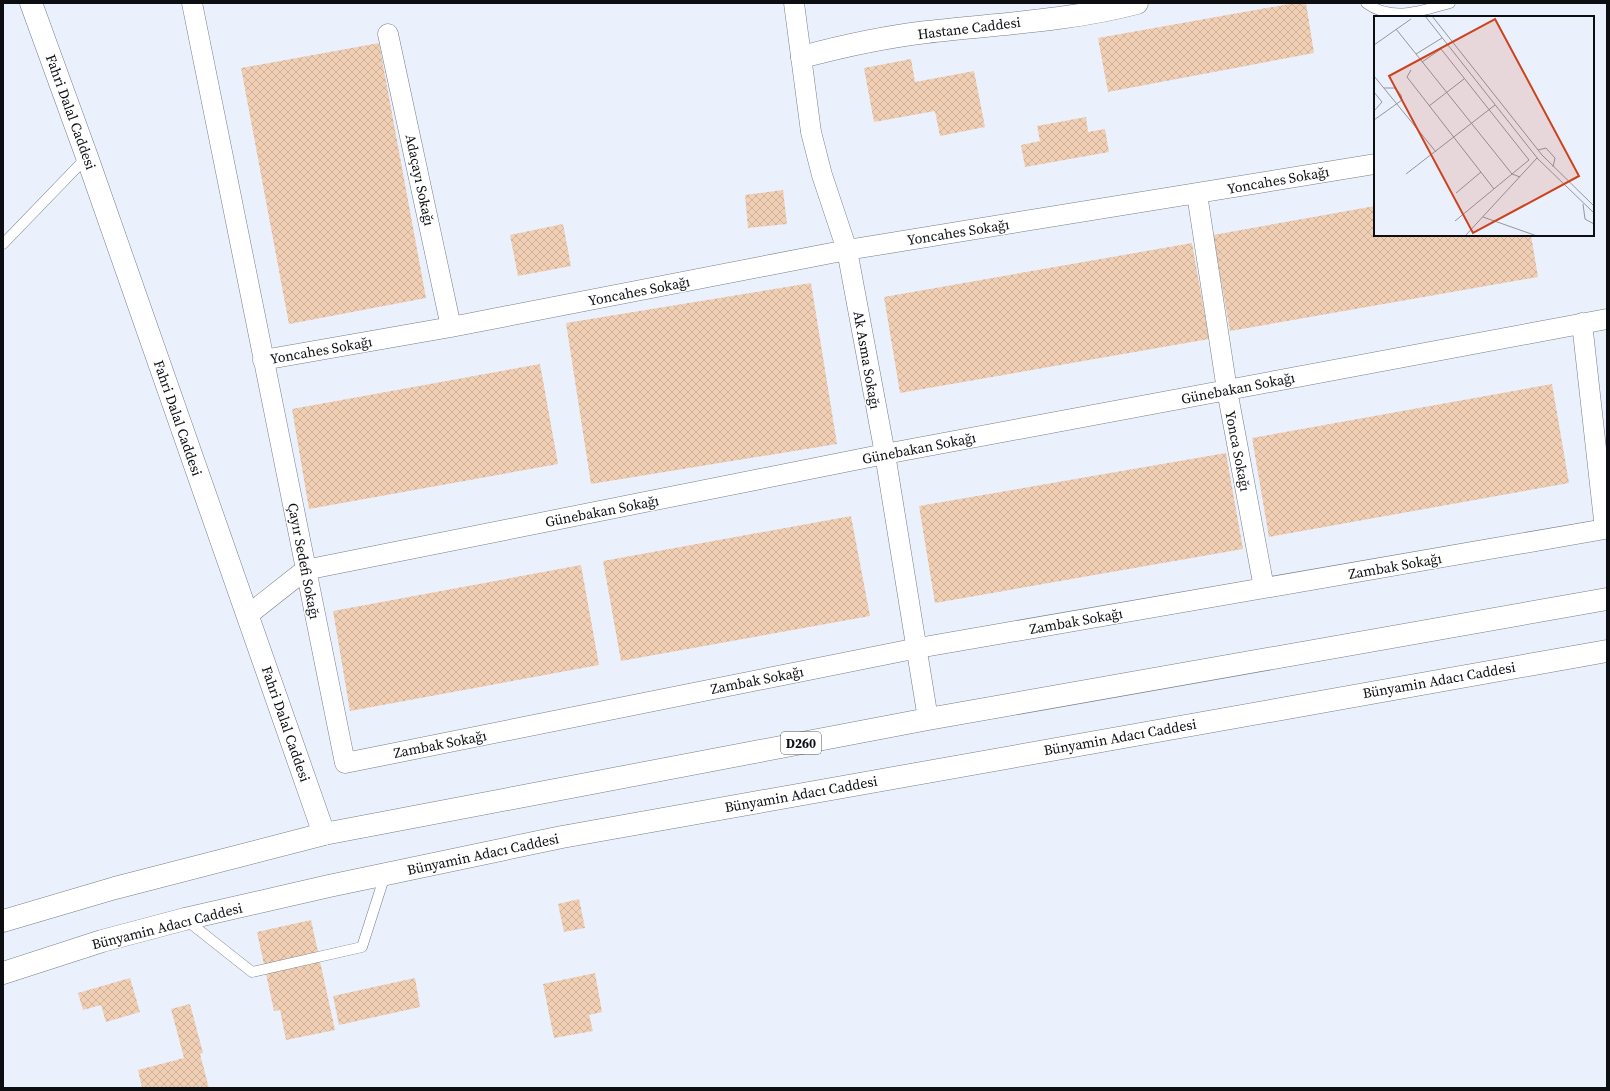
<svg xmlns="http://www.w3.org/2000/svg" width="1610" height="1091" font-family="'Source Serif 4',serif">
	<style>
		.building { fill: url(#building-cross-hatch) }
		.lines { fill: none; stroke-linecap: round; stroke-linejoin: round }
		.lane-casing { stroke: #777d87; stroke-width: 11 }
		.street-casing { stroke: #777d87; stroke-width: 21 }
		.secondary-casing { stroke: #777d87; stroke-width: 23 }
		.primary-casing { stroke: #777d87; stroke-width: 23 }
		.lane { stroke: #fff; stroke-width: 10 }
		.street { stroke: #fff; stroke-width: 20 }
		.secondary { stroke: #fff; stroke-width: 22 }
		.primary { stroke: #fff; stroke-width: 22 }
		.labels { text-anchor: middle; stroke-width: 3; stroke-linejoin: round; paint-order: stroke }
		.shield { fill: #fefefe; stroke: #555659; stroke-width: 1 }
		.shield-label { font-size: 13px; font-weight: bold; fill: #0c0e12 }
		.street-label { font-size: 14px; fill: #0c0e12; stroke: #fefefe }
		.inset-road { fill: none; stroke: #92969e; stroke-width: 1 }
		.view { fill: #cd431e; fill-opacity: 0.15; stroke: #cd431e; stroke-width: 2 }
		.inset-edge { fill: none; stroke: #0c0e12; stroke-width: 2 }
	</style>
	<defs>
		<pattern id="building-cross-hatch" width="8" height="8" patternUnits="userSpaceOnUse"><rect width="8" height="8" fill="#f1cfb4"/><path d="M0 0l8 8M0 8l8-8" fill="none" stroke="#cdb19a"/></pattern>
	</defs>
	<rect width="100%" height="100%" fill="#ebf1fc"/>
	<path class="building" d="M1295,3h11l8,50 -206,39 -10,-54z
		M379,43l47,255 -137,26 -48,-256z
		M911,59l4,23 59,-11 11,56 -45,9 -5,-25 -61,11 -10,-54z
		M1086,117l2,15 17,-3 4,23 -84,15 -4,-22 19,-4 -3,-15z
		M783,190l4,34 -39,4 -3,-33z
		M1375,206v29h156l7,42 -308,54 -17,-96z
		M563,224l8,42 -53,10 -8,-41z
		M1192,243l17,96 -309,54 -16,-96z
		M811,283l26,161 -246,40 -25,-161z
		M540,364l18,100 -249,45 -17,-100z
		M1552,384l17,99 -300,54 -17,-99z
		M1226,453l17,96 -308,54 -16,-97z
		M851,516l19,100 -249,45 -18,-100z
		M581,565l18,100 -249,46 -17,-100z
		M579,899l6,29 -21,4 -6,-28z
		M311,920l24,110 -49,10 -6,-30 -6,1 -17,-79z
		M595,973l7,39 -13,3 4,16 -39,7 -11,-54z
		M130,978l10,34 -34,10 -5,-17 -18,5 -5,-17z
		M415,978l5,29 -81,18 -6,-29z
		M190,1004l13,49 -3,1 9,34h-67l-4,-18 46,-12 -13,-49z"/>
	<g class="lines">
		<defs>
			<path id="lane" d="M1366,3c26,19 55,8 84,0
				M3,244l84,-87
				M185,919l67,53 110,-25 23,-72"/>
			<path id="street" d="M192,3l153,760 573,-115 687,-119 -23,-206
				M794,3l17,129 11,43 25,75 38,204 43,265
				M388,34l63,293
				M1197,194l30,196 37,198
				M263,360l188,-33 396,-77 528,-86
				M248,615l57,-45 580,-116 722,-135"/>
			<path id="secondary" d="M31,3l56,154 237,677
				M802,57c41,-11 82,-20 125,-25 70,-8 142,-11 210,-29"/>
			<path id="primary" d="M3,921l112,-33 209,-54 604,-115 679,-120
				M3,973l99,-32 83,-22 144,-33 233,-49 1045,-186"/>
		</defs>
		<use href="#lane" class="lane-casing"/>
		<use href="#street" class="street-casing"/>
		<use href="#secondary" class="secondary-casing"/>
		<use href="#primary" class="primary-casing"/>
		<use href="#lane" class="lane"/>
		<use href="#street" class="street"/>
		<use href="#secondary" class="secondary"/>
		<use href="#primary" class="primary"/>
	</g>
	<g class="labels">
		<rect class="shield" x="781" y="732" width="40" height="22" rx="3"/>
		<g class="shield-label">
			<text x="801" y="748">D260</text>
		</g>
		<g class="street-label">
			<text transform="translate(969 28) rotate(-7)" y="5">Hastane Caddesi</text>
			<text transform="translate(71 112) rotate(70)" y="5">Fahri Dalal Caddesi</text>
			<text transform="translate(420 180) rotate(78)" y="5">Adaçayı Sokağı</text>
			<text transform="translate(1278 180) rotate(-10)" y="5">Yoncahes Sokağı</text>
			<text transform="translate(958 232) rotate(-9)" y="5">Yoncahes Sokağı</text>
			<text transform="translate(639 291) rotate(-11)" y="5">Yoncahes Sokağı</text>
			<text transform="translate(321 350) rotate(-10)" y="5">Yoncahes Sokağı</text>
			<text transform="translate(867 360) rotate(80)" y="5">Ak Asma Sokağı</text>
			<text transform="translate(1238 388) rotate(-11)" y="5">Günebakan Sokağı</text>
			<text transform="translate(178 418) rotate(71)" y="5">Fahri Dalal Caddesi</text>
			<text transform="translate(919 448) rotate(-11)" y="5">Günebakan Sokağı</text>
			<text transform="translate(1238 451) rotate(79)" y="5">Yonca Sokağı</text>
			<text transform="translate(602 511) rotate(-11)" y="5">Günebakan Sokağı</text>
			<text transform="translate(304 561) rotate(79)" y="5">Çayır Sedefi Sokağı</text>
			<text transform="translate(1395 566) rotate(-10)" y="5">Zambak Sokağı</text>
			<text transform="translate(1076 621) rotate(-10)" y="5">Zambak Sokağı</text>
			<text transform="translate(757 680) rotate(-11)" y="5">Zambak Sokağı</text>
			<text transform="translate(1439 680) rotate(-10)" y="5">Bünyamin Adacı Caddesi</text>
			<text transform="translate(286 724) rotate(71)" y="5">Fahri Dalal Caddesi</text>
			<text transform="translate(1120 737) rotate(-10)" y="5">Bünyamin Adacı Caddesi</text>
			<text transform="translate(440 744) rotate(-11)" y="5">Zambak Sokağı</text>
			<text transform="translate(801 794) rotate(-10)" y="5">Bünyamin Adacı Caddesi</text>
			<text transform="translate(483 854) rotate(-12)" y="5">Bünyamin Adacı Caddesi</text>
			<text transform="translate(167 926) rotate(-14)" y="5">Bünyamin Adacı Caddesi</text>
		</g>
	</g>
	<g transform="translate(1374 16)">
		<rect width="220" height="220" fill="#ebf1fc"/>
		<path class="inset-road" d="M51,0l113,143 56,54M58,0l110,139 52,51M22,13l116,145 8,3M0,29l37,-26M42,38l26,-16M48,46l19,-13 88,111 -74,61M37,54l-4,7 87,112M0,60l62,76M0,76l8,10 -8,9M55,90l35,-27M0,104l28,-20 -1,-5 -6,-7h-11M164,134l8,-2 9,10 -2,9M32,158l89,-69M82,177l25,-21M209,188l2,15 9,5M109,201l54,19M91,220l72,-78"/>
		<path class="view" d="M121,3l84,157 -106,57 -84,-157z"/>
		<rect width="220" height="220" class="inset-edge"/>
	</g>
	<rect width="1610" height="1091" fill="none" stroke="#0c0e12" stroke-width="8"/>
</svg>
